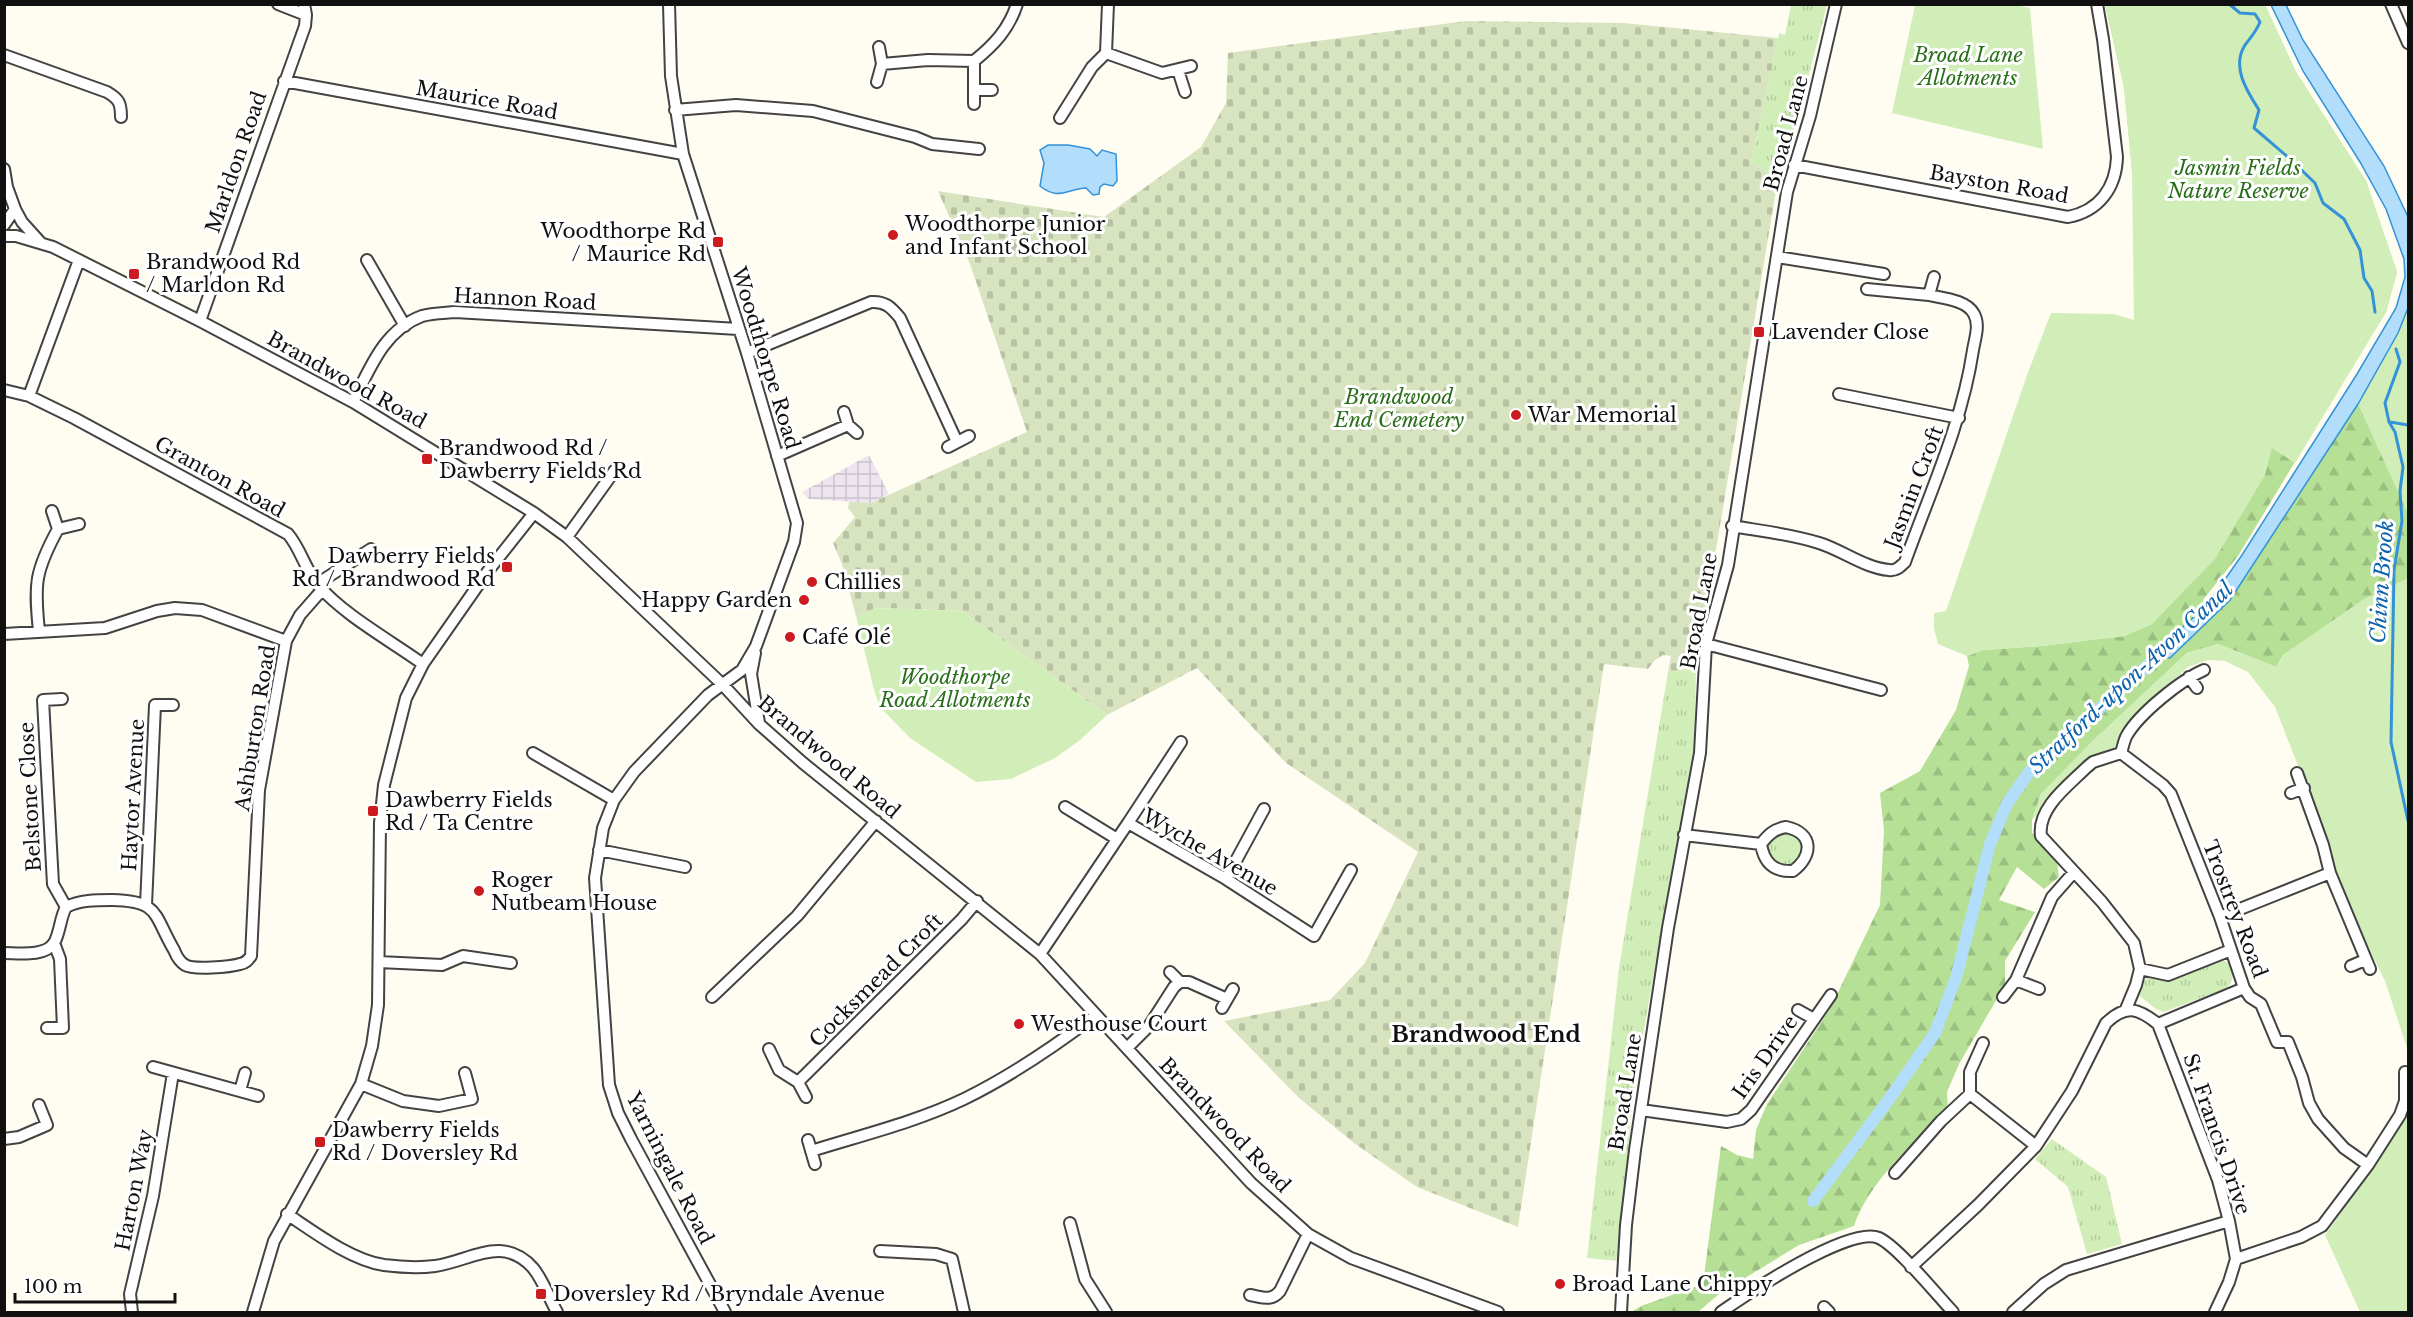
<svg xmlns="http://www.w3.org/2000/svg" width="2413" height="1317" font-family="'Libre Baskerville',serif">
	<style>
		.industrial { fill: url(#industrial-grid) }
		.grass { fill: url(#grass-tufts) }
		.forest { fill: url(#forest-firs) }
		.cemetery { fill: url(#cemetery-stones) }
		.park { fill: #d2eeb8 }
		.water { fill: #b2defb; stroke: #3392d8; stroke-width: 1.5 }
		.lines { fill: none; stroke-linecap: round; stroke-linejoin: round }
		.stream { stroke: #3392d8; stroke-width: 3 }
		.canal { stroke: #b2defb; stroke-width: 12 }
		.minor-casing { stroke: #434343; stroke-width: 14 }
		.minor { stroke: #fff; stroke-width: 10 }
		.poi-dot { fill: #cc1b1f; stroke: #fff; stroke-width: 2 }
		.labels { text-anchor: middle; stroke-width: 6; stroke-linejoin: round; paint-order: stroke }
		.park-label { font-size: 20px; font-style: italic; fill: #296e19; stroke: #fff }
		.street-label { font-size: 20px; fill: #101010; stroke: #fff }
		.poi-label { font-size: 20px; fill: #101010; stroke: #fff; text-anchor: start }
		.water-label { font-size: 21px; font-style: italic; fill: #0d63ad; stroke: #fff }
		.quarter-label { font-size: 22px; font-weight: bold; fill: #101010; stroke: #fff }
	</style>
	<defs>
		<pattern id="industrial-grid" width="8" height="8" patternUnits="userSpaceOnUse" patternTransform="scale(1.5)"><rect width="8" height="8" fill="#eee4ef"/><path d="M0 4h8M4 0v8" fill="none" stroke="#cbc3cc"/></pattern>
		<pattern id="grass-tufts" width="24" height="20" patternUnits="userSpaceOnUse" patternTransform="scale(1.5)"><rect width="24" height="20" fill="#d2eeb8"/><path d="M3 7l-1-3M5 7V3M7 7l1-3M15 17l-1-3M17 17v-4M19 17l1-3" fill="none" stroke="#b3cb9d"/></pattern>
		<pattern id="forest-firs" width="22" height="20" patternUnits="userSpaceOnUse" patternTransform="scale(1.5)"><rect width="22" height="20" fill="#b5e096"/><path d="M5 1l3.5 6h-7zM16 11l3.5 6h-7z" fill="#9bbf80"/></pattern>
		<pattern id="cemetery-stones" width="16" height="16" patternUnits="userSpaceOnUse" patternTransform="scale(1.5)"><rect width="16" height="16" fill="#d8e4c0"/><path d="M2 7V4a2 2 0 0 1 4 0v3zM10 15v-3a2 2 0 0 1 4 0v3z" fill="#b8c3a4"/></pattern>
	</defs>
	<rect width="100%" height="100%" fill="#fffdf2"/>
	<path class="industrial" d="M869,455l20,39 -18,9 -62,-4 -7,-7z"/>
	<path class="grass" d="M1791,5h36l-28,108 -21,66 -27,-17 27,-124 1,-5 6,2z
		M1696,669l-2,91 -26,130 -35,205 -15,166 -31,-3 32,-290 49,-296z
		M1768 848a17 17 0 1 1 34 0a17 17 0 1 1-34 0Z
		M2221,960l7,2c4,10 8,17 -1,26l-63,24 -8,-3 -16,-13 2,-13 6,-6 25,1z
		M2052,1139l54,38 16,67 -35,10 -19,-67 -33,-28z"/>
	<path class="forest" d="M2105,5h160l31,67 70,109 31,91 -11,40 -148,244 -35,44 4,5 -54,50 17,3c84,-110 183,-222 238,-350v709l-124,-363 -8,13 -58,-23 -31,9 -92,86 -54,55 -9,26v13l25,28 2,16 -15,12 -27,-22 -18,33 36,12 -30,49v24l-46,79 -12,28 1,18c-33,30 -80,73 -94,116l-55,19 -80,49 -21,18h-67l10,-6 62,-22 18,-138 16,9 16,4 3,-29 11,-26 63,-95 50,-104 4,-74 -4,-38 40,-22 36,-61 13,-44 -2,-10 16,-6 59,-4 82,-10 28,-12 22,-24 -50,-513z"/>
	<path class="cemetery" d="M1466,21l157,2 155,15 -27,124 27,17 -82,490 -28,3 3,-16 -8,-1 -8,5 -7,9 -44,-5 -86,563 -101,-40 -63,-44 -56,-46 -74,-76 106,-21 35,-37 53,-111 -132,-89 -89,-95 -90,47 -145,-104 -86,-3 -20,8 -14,-52 -9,-21 22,-26 -7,-9 1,-6 22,1 156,-71 -57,-168 -32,-73 166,26 97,-70 25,-44 2,-50z"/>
	<path class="park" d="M2015,5l15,3 13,141 -151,-36 23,-108z
		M2105,5h160l31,67 70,109 31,91 -11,40 -91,151 -23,-15 -7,27 -50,84 -63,65 -28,12 -82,10 -59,4 -16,6 -29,-12 -4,-16v-15l12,-2 81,-236 24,-62 63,1 20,6 -2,-146 -5,-56 -3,-31z
		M2408,308v206l-50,-110 40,-71z
		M2408,578v473l-23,-70 -52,-106 -3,-28 -55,-140 -27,-35 -23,-11 -17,-1 -20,7 -59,54 -14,26 -26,11 -57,62 9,-26 54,-55 92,-86 31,-9 58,23 8,-13 80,-55z
		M876,608l86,3 145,104 -28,26 -24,17 -44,21 -35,3 -66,-44 -30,-31 -6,-17 -18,-74z
		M2408,1087v225h-48l-35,-77 58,-81 24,-45z"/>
	<path class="water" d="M2271,5h15l17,35 81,126 24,51v91l-10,25 -40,71 -128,196 -60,58 -18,-3 55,-50 35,-50 115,-181 39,-66 9,-31 -1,-18 -18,-50 -26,-47 -57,-91z
		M1048,145h20l22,4 7,7 5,-6 14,4 1,27 -4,5 -9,-2 -4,3 -1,7 -6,1 -7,-7c-20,1 -27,13 -46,-2l4,-23 -4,-13z"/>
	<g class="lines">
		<path class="stream" d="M2229,4l11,9 15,1 5,8c-4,10 -9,15 -15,23 -14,22 2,46 14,65l-5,18 35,30 26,25 8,20 21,16 16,31 4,28 8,13 3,21
			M2396,349l4,13 -15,41 4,19 6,10 8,35 -3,24 2,30 -8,49 -3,172 17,79
			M2390,422l18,3"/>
		<path class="canal" d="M1813,1201l77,-103 45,-65 21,-55 34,-134 17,-40 22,-32 141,-127"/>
		<defs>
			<path id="minor" d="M278,4l28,11 -2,-11
				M669,4l2,72 12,78 64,199 50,170 -3,19 -38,104 -14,24 -34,25 -74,77 -20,28 -11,28 -8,50 14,207 9,28 13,26 94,173
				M1108,4l-2,49 56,20 29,-7
				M2391,4l17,39
				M4,55l103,37c12,7 14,11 14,25
				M882,64l46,-4 46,1c20,-16 35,-32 43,-57
				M1178,70l7,22
				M284,81l399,73
				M877,82l5,-18 -3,-17
				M975,90h17
				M974,104v-43
				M675,110l61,-5 77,6 102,26 17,7 47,5
				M1060,118l32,-51 14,-14
				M1794,165l274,52c31,-6 48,-29 49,-60l-14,-118 -6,-35
				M4,169l3,18 8,22 -11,16
				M15,209l7,13 18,20
				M4,236h12l37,11 147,74 153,81 181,111 33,24 156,148 36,39 44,39 237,191 211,229 57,51 43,24 147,54
				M1777,257l107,17
				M367,260l38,66
				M1867,289l62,6
				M200,321l105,-295 1,-11
				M747,353l124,-51c14,-1 20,5 29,16l57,124
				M4,390l25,6 45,22 214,116c13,15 17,36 31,52 25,29 72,55 104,78
				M1839,394l120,24
				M29,396l50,-136
				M353,402c17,-34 31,-72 69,-86 10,-3 23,-3 33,-4l283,17
				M844,412l4,13 9,8
				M948,447l21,-11
				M777,456l71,-31
				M52,511l6,18 21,-5
				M1732,526c29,5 59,8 87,17 23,7 46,25 70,27 7,1 11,-3 16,-8 25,-70 57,-138 68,-212 2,-12 7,-25 1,-36 -7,-14 -32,-16 -45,-19l5,-18
				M567,537l48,-67
				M317,584l54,-35
				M39,631c-5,-47 -4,-60 19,-102
				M4,634l101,-6 52,-17 18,-3 27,2 84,31
				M1706,644l175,46
				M755,653l-4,21 8,49
				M2189,677l8,11
				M62,699l-19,1 10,184 13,23
				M533,753l81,47
				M2121,753l42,32 8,9 49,123 24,71 6,9 11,7 16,38h11l14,35 7,26 9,16 26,29 24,17
				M2121,753l-28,9 -6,5c-18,18 -50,41 -46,69l61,66 32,41 6,26 -4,16 -10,24
				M2121,753c2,-6 3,-13 6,-18 13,-22 54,-55 77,-65
				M2297,773l26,72 7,28
				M2291,793l13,-5
				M1065,807l52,32
				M1128,823l53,-81
				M1786,827c28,6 27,29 7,44 -19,1 -29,-8 -32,-27 7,-9 13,-15 25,-17z
				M1684,835l77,9
				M599,850l86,17
				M1226,879l38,-70
				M146,905l9,-200h18
				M2220,917l110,-44 40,96
				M4,953c14,0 41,4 50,-10 6,-10 6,-25 12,-36 14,-7 30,-7 46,-7 48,1 41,14 62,50 2,5 6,12 11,15 8,5 45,2 55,-1 6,-1 8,-4 11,-8l8,-166 27,-149 14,-26 22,-25
				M1040,954l88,-131 98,56 88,57 37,-66
				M379,962l63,3 21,-9 48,7
				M2351,966l14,-6
				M2140,969l28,6 63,-25
				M1170,972l10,10
				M2016,980l23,9
				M712,997l85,-81 79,-95
				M2003,997l13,-17 36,-83 22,-25
				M1222,1008l11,-19
				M1798,1010l16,9
				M2158,1024l86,-36
				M47,1028h16l-3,-69 -6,-16
				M1127,1048l22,-22 25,-39 6,-5h9l38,17
				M769,1049l10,21 19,12 8,15
				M153,1067l105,29
				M798,1082l164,-163 15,-18
				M361,1084l42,17 36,5 33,-7 -7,-26
				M240,1091l5,-18
				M1970,1094v-22l13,-29
				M1641,1110l86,12 14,-3 10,-9 80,-115
				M4,1139l15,-2 28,-12 -8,-20
				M808,1140l7,24
				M811,1151c51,-16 105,-29 153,-52 47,-23 91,-53 132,-84
				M1895,1173l46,-52 29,-27 66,52
				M287,1214c27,18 64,46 97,51 16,2 35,3 51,1 35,-5 68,-32 98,2 10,12 16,30 24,44
				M1070,1223l15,56 21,33
				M880,1251l56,3 16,5 12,53
				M2236,1259l65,-22 21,-11 46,-61 32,-50 5,-14v-29
				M1911,1267l67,-62 58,-59 36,-55 34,-68c20,-19 32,-15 52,1l60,156 11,41 7,38 -7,23 -14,30
				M1250,1295c12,2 21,7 30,-4l28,-57
				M1824,1307l5,5
				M132,1312l-2,-18 23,-98 20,-123
				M253,1312l21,-71 87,-157 11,-38 6,-41 2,-182 4,-38 22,-87 17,-34 65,-93 46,-58
				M1621,1312l5,-87 9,-75 33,-222 32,-175 6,-109 22,-79 59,-373 23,-76 26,-112
				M1721,1312c26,-18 129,-87 158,-74 19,9 58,57 74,74
				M2013,1312l31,-28 22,-14 163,-49"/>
		</defs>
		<use href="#minor" class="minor-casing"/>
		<use href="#minor" class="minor"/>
	</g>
	<g class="poi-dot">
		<circle cx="893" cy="235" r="6"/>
		<rect x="712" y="236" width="12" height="12" rx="3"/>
		<rect x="128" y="268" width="12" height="12" rx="3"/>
		<rect x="1753" y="326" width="12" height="12" rx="3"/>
		<circle cx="1516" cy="415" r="6"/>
		<rect x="421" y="453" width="12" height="12" rx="3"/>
		<rect x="501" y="561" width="12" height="12" rx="3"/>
		<circle cx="812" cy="582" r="6"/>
		<circle cx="804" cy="600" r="6"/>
		<circle cx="790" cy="637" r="6"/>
		<rect x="367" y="805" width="12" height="12" rx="3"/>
		<circle cx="479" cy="891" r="6"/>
		<circle cx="1019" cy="1024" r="6"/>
		<rect x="314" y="1136" width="12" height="12" rx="3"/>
		<circle cx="1560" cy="1284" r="6"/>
		<rect x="535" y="1288" width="12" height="12" rx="3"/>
	</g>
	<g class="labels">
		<g class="park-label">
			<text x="1968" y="62">Broad Lane<tspan x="1968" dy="23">Allotments</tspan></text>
			<text x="2238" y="175">Jasmin Fields<tspan x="2238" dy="23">Nature Reserve</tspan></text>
			<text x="1399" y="404">Brandwood<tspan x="1399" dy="23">End Cemetery</tspan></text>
			<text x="955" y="684">Woodthorpe<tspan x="955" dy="23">Road Allotments</tspan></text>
		</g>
		<g class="street-label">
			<text transform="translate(487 100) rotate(10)" y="7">Maurice Road</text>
			<text transform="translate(1786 133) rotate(-75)" y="7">Broad Lane</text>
			<text transform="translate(236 162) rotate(-71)" y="7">Marldon Road</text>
			<text transform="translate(1999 184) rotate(10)" y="7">Bayston Road</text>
			<text transform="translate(525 299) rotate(3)" y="7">Hannon Road</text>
			<text transform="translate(766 358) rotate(73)" y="7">Woodthorpe Road</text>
			<text transform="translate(347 380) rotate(29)" y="7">Brandwood Road</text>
			<text transform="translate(220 477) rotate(29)" y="7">Granton Road</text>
			<text transform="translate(1914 487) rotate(-69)" y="7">Jasmin Croft</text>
			<text transform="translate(1699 611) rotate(-79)" y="7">Broad Lane</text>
			<text transform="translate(255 728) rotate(-81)" y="7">Ashburton Road</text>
			<text transform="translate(829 757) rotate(40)" y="7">Brandwood Road</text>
			<text transform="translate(133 795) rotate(-87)" y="7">Haytor Avenue</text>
			<text transform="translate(30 797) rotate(-93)" y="7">Belstone Close</text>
			<text transform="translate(1210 852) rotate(30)" y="7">Wyche Avenue</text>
			<text transform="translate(2235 909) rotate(69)" y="7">Trostrey Road</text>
			<text transform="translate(876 980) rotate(-45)" y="7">Cocksmead Croft</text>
			<text transform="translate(1765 1057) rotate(-55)" y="7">Iris Drive</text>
			<text transform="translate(1625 1092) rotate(-81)" y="7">Broad Lane</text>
			<text transform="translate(1225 1125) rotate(46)" y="7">Brandwood Road</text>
			<text transform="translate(2217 1134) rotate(71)" y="7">St. Francis Drive</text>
			<text transform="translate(670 1168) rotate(63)" y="7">Yarningale Road</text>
			<text transform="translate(134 1190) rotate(-79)" y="7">Harton Way</text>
		</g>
		<g class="poi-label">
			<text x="905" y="231">Woodthorpe Junior<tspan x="905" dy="23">and Infant School</tspan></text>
			<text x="706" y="238" text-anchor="end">Woodthorpe Rd<tspan x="706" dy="23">/ Maurice Rd</tspan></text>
			<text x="146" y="269">Brandwood Rd<tspan x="146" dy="23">/ Marldon Rd</tspan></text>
			<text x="1771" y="339">Lavender Close</text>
			<text x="1528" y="422">War Memorial</text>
			<text x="439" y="455">Brandwood Rd /<tspan x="439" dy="23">Dawberry Fields Rd</tspan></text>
			<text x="495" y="563" text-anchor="end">Dawberry Fields<tspan x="495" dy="23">Rd / Brandwood Rd</tspan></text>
			<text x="824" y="589">Chillies</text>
			<text x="792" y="607" text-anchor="end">Happy Garden</text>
			<text x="802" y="644">Café Olé</text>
			<text x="385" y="807">Dawberry Fields<tspan x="385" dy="23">Rd / Ta Centre</tspan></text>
			<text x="491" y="887">Roger<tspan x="491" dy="23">Nutbeam House</tspan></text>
			<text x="1031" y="1031">Westhouse Court</text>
			<text x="332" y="1137">Dawberry Fields<tspan x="332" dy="23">Rd / Doversley Rd</tspan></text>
			<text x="1572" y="1291">Broad Lane Chippy</text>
			<text x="553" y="1301">Doversley Rd / Bryndale Avenue</text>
		</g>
		<g class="water-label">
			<text transform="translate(2382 582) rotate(-86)" y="7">Chinn Brook</text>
			<text transform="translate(2131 678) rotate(-43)" y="7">Stratford-upon-Avon Canal</text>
		</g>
		<g class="quarter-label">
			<text x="1486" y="1042">Brandwood End</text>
		</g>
	</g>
	<rect width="2413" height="1317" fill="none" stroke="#101010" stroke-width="12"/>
	<path d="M15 1293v9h160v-9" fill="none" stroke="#101010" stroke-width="3"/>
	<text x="24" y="1293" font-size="18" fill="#101010" stroke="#ffffff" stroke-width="4.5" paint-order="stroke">100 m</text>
</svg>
